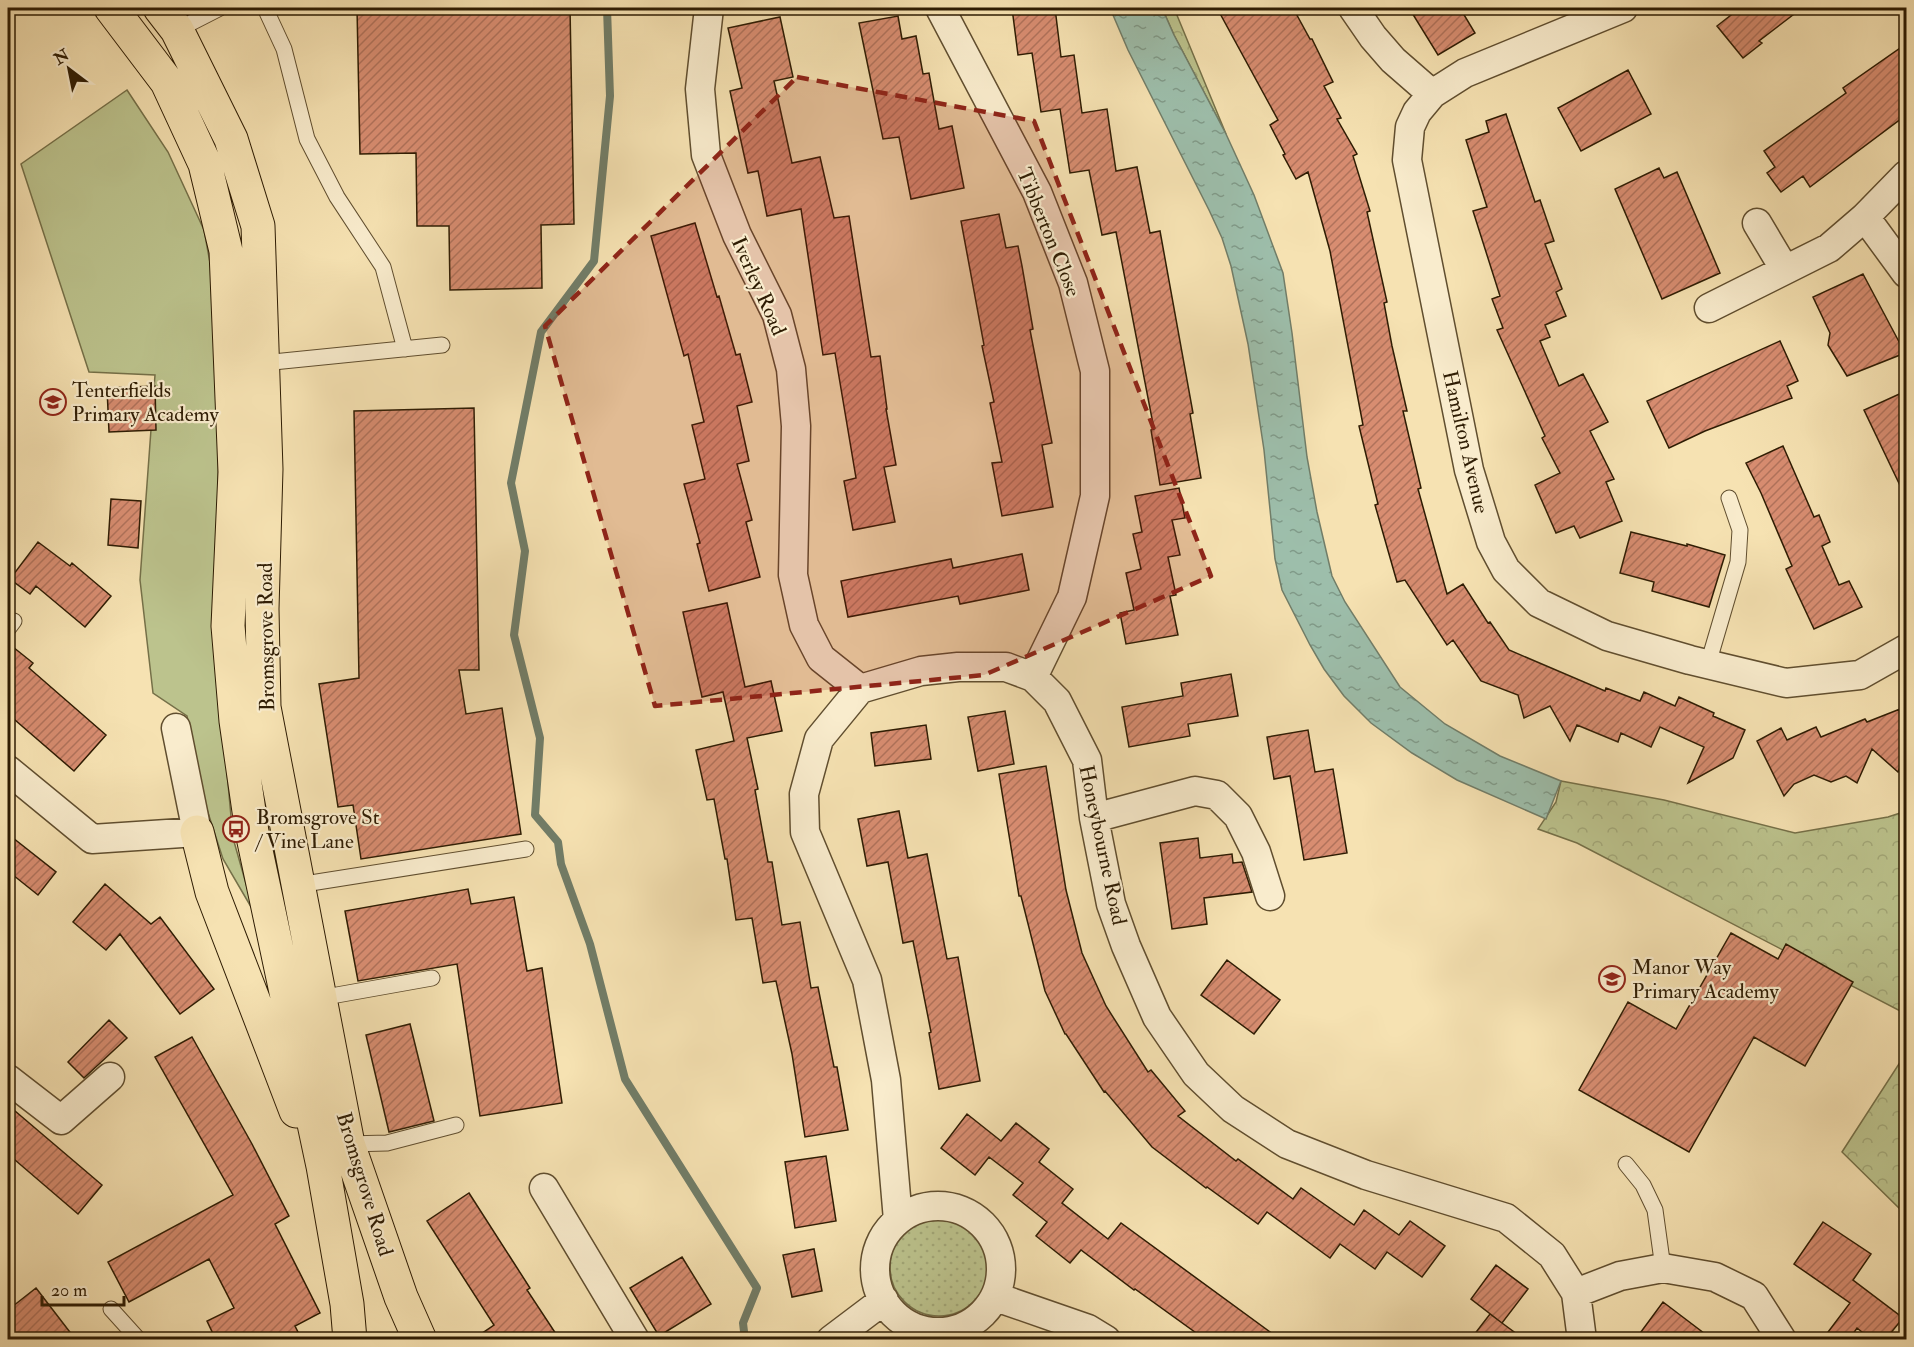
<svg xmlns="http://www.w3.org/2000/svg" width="1914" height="1347" font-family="'IM FELL Double Pica',serif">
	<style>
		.grass { fill: url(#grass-dots); stroke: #757048; stroke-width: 1.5 }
		.forest { fill: url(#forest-crowns); stroke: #757048; stroke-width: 1.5 }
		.park { fill: #bcc38d; stroke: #757048; stroke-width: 1.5 }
		.water { fill: url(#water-ripples); stroke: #717d68; stroke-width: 1.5 }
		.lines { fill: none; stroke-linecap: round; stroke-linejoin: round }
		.stream { stroke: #717d68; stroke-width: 8 }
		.building { fill: url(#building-hatch); stroke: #2e1c03; stroke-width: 1.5 }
		.service-casing { stroke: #604e2f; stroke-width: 17 }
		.minor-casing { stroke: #604e2f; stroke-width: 31 }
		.primary-casing { stroke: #2e1c03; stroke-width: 35 }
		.service { stroke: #f9eccd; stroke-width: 15 }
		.minor { stroke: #f9eccd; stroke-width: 28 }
		.primary { stroke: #f6e2b2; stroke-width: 33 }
		.marked { fill: #8f2418; fill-opacity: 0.2; stroke: #8f2418; stroke-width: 4.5; stroke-dasharray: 12 8; stroke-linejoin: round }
		.labels { text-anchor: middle; stroke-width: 4.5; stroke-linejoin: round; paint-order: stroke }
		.street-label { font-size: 21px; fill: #2e1c03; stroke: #f9eccd }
		.poi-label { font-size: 21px; fill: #2e1c03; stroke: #f9eccd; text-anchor: start }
	</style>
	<defs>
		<pattern id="grass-dots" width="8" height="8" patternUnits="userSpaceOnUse" patternTransform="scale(1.5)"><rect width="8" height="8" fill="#bcc38d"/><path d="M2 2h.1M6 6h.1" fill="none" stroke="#a2a778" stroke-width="1.8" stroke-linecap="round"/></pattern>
		<pattern id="forest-crowns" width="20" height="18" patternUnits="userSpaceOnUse" patternTransform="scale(1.5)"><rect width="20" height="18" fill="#bcc38d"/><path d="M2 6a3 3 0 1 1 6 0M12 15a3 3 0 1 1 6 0" fill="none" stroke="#a2a778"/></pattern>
		<pattern id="water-ripples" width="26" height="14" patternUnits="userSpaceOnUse" patternTransform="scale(1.5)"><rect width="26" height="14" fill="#9dbeab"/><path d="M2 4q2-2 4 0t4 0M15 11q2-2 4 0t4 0" fill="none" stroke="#809a89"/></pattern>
		<pattern id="building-hatch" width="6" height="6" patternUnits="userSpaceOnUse" patternTransform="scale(1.5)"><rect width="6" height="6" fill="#d88d71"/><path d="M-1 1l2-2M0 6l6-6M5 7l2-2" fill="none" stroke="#b0725b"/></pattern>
	</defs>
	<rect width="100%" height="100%" fill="#f6e2b2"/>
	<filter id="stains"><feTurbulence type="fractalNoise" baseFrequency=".00333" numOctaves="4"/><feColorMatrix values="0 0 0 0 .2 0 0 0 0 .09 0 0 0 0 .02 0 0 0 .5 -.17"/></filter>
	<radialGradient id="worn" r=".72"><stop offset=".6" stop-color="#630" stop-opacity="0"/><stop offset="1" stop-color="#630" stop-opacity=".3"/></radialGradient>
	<path class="grass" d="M890 1267a49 49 0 1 1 98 0a49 49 0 1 1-98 0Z"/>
	<path class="forest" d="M1162,8h12l52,126 -52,-99z
		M1561,781l103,19 131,33 93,-16 18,-6v203l-329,-171 -39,-14 18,-27z
		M1906,1053v147l-6,9 -58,-57z"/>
	<path class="park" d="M127,90l41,62 36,78 13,71 3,84 -5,257 18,196 21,74 -31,-53 -22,-68 -14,-75 -34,-23 -13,-113 15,-205 -66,-3 -68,-208z"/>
	<path class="water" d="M1110,8h52l12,27 52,99 28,61 29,78 9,60 15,124 10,55 15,64 13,26 55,85 45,37 55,32 61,25 -15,38 -89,-39 -45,-27 -41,-30 -27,-27 -20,-27 -14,-24 -28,-55 -7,-31 -11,-109 -16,-106 -17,-78 -9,-28 -13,-28 -81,-160z"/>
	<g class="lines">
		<path class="stream" d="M607,8l3,88 -16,165 -53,71 -30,151 14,68 -11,84 26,103 -5,77 23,27 3,22 29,80 35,135 132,209 -14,35 2,17"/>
	</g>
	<path class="building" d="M357,8h213l4,216 -33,1 1,63 -92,2 -1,-64h-32l-1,-73 -56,1z
		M1012,8h43l6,49 13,-2 8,58 25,-4 9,62 21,-4 13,66 10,-2 33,182 -3,1 11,64 -41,7 -9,-55 3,-1 -38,-197 -14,3 -13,-65 -19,3 -10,-64 -19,3 -9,-59 -14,2z
		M1217,8h76l17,31h2l21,43 -9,4 17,32 -4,1 20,35 -4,2 17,55 -3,1 20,90 -3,1 8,43 15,65h-4l18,77 -3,1 29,105 16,-10 25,39 2,-1 19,28 96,41 1,-3 34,13 4,-9 31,14 4,-9 35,16 -1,3 32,14 -12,28 -45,25 16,-36 -44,-20 -9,20 -30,-14 -3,9 -41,-17 -7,16 -20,-35 -26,12 -6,-23 -37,-14 -28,-41 -6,5 -42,-65 -8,2 -22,-77 3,-1 -19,-78 4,-1 -33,-174 -22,-79 -12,7 -13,-24 2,-1 -15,-29 8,-5z
		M1409,8h51l15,25 -37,22z
		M1740,8h62l-43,33 3,2 -19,15 -26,-32z
		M898,16l4,23 14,-3 7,38 6,-1 10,56 13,-3 12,62 -53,11 -12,-62 -16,2 -24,-116z
		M780,17l13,60 -19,4 18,82 28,-6 14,61 15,-2 22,141 9,-1 7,53h-1l10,56 -12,2 11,55 -42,8 -9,-49 12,-3 -21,-125 -12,2 -22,-146 -34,7 -9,-45 -10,2 -18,-82 12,-3 -14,-60z
		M1906,44v71l-96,72 -7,-11 -22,16 -14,-19 8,-6 -11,-16 82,-58 -3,-5z
		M1628,70l23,44 -70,37 -23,-43z
		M1506,114l29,88 5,-2 14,41 -9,3 17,45 -6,3 10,24 -21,9 5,12 -10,4 19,45 24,-12 25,48 -18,9 24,48 -8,3 16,39 -42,17 -6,-12 -18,7 -21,-48 25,-12 -18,-35 3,-2 -48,-106 6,-2 -11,-29 8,-3 -27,-85 14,-4 -21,-67 23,-8 -3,-11z
		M1659,168l5,10 13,-6 43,101 -58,26 -47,-110z
		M999,214l7,34 12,-2 4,20 11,63 -3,1 22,113 -10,2 11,62 -51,9 -10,-53 10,-1 -12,-59 4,-1 -12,-56 2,-1 -23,-124z
		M695,223l22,74 2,-1 17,59 4,-1 12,48 -15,4 12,55 -12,3 15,56 -6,2 14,55 -51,14 -12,-47 3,-1 -16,-59 21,-5 -13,-54 12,-3 -16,-68 -4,2 -33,-120z
		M1863,274l42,79 -58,23 -19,-31 2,-12 -17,-36z
		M1780,341l18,40 -11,5 5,12 -87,33 -36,17 -22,-47z
		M155,386l1,44 -47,2 -2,-44z
		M1906,391v107l-42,-88z
		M474,408l5,262h-20l7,44 36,-6 19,126 -160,25 -8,-54 -15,2 -19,-123 40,-6 -5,-267z
		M1783,446l31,71 5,-2 11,27 -8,4 17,39 10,-4 13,26 -48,22 -28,-60 6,-3 -31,-73 -15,-30z
		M1179,488l6,30 -13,2 8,35 -12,2 8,38 -6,1 8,39 -52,9 -6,-31 14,-3 -8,-37 15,-4 -8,-35 9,-2 -7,-36z
		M111,499l30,2 -3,47 -30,-3z
		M1631,532l56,14v-2l38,11 -16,52 -57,-16 2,-9 -34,-9z
		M38,542l32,24 2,-3 39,33 -26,31 -49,-41 -6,8 -20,-15z
		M1022,554l7,36 -69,14 -2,-8 -110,21 -7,-36 110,-22 2,9z
		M727,603l18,84 26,-6 11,50 -35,7 11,51 -3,1 13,72h4l10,63 18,-3 11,66 7,-1 16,80h3l11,63 -43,7 -13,-83 -16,-73 -13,2 -11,-65 -16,2 -9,-61h-2l-11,-60 -7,1 -11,-50 38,-9 -11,-49 -21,5 -19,-85z
		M8,643l25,20 -4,5 77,67 -32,36 -66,-57z
		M1231,674l7,42 -50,8 2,12 -61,11 -7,-40 61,-11 -2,-13z
		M1900,709l6,16v27l-8,20 -26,-23 -15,34 -11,-7 -15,6 -17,-7 -20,9 -10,12 -27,-55 24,-13 6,12 29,-13 5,10 44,-18 2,3z
		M1005,711l9,53 -36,7 -10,-54z
		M926,725l5,34 -56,7 -4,-33z
		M1308,730l7,42 18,-3 14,84 -43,7 -14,-84 -16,3 -7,-42z
		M1046,766l20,124 16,63 24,53 42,66 3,-2 34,41 -7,5 58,45 2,-2 55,40 8,-11 53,37 10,-15 35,25 11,-14 35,25 -23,31 -35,-25 -12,17 -35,-25 -10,14 -63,-46 -9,12 -51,-37 -1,1 -54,-41 -47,-56 -1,1 -38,-58h-1l-20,-43 -24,-95h-2l-20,-122z
		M899,811l9,47 19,-4 20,105 11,-2 22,124 -41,8 -10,-56 2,-1 -18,-91 -10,2 -15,-81 -21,4 -9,-47z
		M8,834l48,38 -18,23 -30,-24z
		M1198,838l2,20 32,-4 1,9 9,-1 10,30 -48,6 3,26 -35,5 -12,-86z
		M105,884l46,40 9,-7 54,72 -34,25 -60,-80 -14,16 -33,-28z
		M468,889l3,15 43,-7 13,74 15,-3 20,135 -82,13 -23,-152 -99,17 -13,-70z
		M1731,933l47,26 8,-15 67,38 -48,84 -51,-29 -65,115 -110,-62 49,-88 48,27z
		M1227,960l53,40 -26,34 -53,-39z
		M109,1020l18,18 -43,40 -16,-16z
		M410,1024l24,97 -45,11 -23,-97z
		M192,1037l60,107 37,72 -14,8 45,89 -25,13 7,14h-86l-9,-19 27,-13 -25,-49 -80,43 -21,-40 125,-67 -78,-138z
		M8,1105l94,80 -24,29 -70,-60z
		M967,1114l34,27 15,-18 33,26 -10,13 34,27 -11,14 46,36 13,-16 160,117h-75l-71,-51 -1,1 -53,-40 -11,13 -34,-27 11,-14 -34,-27 10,-12 -34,-26 -14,18 -34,-27z
		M826,1156l10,65 -41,7 -10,-66z
		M469,1193l61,95 -3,2 33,50h-88l22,-15 -67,-104z
		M1823,1222l48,32 -18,26 50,38 -18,22h-13l-15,-12 -8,12h-27l28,-37 -56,-39z
		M814,1249l8,42 -30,6 -9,-42z
		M682,1257l29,47 -52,32 -29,-48z
		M1496,1265l32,24 -26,34 -31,-24z
		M36,1288l40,52h-68v-30z
		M1663,1302l50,38h-78z
		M1490,1314l12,9 23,17h-55z"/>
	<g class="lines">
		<defs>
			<path id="service" d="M265,8l19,41 23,90 30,58 46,70 22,82
				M177,30l43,-22
				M263,363l179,-18
				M8,629l6,-8
				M1708,664l30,-102 2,-32 -11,-32
				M298,885l228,-36
				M320,998l112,-20
				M348,1144l39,-1 69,-18
				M1626,1164l17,21 12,25 8,58
				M111,1309l28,31"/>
			<path id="minor" d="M709,8l-9,81 6,66 31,80 40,80 14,54 5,57 -3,149 11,50 17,33 39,31
				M940,8l97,184 36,91 22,88v125l-23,101 -39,80
				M1353,8l20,29 20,23 39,34
				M1623,8l-158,65 -33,21 -15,18 -7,15 -3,33 62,310 22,72 15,28 33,33 68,33 83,24 96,23 74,-8 46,-26
				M1865,217l41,56
				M1757,223l28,47
				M1709,308l120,-60 36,-31 41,-42
				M8,770l84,69 105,-7 -21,-104
				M1094,818l101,-27 22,4 21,21 18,36 14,44
				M8,1079l53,41 49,-43
				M544,1188l91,152
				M875 1269a63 63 0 1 1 126 0a63 63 0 1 1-126 0Z
				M898,1220l-12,-140 -19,-100 -62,-148 -1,-38 15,-55 41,-50 61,-18 37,-4h48l27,10 24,24 30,59 7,58 17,86 15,42 31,71 39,57 37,35 54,35 79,31 140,43 46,37 24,38 6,47
				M1576,1293l44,-17 43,-8 52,9 39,19 28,44
				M996,1297l92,32 18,11
				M831,1340l53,-40"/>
			<path id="primary" d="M111,8l56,74 38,82 21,87 9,221 -7,154 8,95 16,111 71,334 24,138 3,36
				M160,8l17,22 54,109 27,87 8,243 -4,140 2,98 84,437 53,153 19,43
				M197,832l15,60 84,219"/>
		</defs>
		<use href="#service" class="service-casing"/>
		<use href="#minor" class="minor-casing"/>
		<use href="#primary" class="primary-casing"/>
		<use href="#service" class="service"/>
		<use href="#minor" class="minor"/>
		<use href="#primary" class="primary"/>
	</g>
	<path class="marked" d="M797,77l237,44 177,455 -227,99 -329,31 -110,-380z"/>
	<defs>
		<symbol id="school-ring" viewBox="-11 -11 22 22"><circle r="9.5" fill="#f9eccd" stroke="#8f2418" stroke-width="1.5"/><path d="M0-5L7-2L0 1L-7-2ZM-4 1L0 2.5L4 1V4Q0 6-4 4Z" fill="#8f2418"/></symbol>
		<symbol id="bus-ring" viewBox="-11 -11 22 22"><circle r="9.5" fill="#f9eccd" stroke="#8f2418" stroke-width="1.5"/><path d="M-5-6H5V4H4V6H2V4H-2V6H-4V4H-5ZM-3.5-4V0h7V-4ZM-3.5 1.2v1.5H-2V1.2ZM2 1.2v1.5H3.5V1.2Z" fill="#8f2418"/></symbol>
	</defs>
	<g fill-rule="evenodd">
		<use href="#school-ring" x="38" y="387" width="30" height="30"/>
		<use href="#bus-ring" x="221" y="814" width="30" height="30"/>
		<use href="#school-ring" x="1597" y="964" width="30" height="30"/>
	</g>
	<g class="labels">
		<g class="street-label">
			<text transform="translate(1049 232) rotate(68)" y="7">Tibberton Close</text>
			<text transform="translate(759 286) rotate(66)" y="7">Iverley Road</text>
			<text transform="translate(1466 442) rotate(77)" y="7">Hamilton Avenue</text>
			<text transform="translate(266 637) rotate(-91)" y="7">Bromsgrove Road</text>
			<text transform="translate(1103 845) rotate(78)" y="7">Honeybourne Road</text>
			<text transform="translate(365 1184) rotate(73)" y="7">Bromsgrove Road</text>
		</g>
		<g class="poi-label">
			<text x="72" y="397">Tenterfields<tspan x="72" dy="24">Primary Academy</tspan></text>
			<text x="256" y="824">Bromsgrove St<tspan x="256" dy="24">/ Vine Lane</tspan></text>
			<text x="1632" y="974">Manor Way<tspan x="1632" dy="24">Primary Academy</tspan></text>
		</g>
	</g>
	<rect width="1914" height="1347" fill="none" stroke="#f6e2b2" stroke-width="30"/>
	<rect x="9" y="9" width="1896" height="1329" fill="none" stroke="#2e1c03" stroke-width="3"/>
	<rect x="15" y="15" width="1884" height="1317" fill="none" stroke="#2e1c03" stroke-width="1.5"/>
	<g transform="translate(69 69) rotate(328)" stroke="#f9eccd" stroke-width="4.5" paint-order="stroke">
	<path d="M0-4.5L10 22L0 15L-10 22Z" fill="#2e1c03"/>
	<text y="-9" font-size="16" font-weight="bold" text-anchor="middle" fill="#2e1c03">N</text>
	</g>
	<path d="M42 1296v9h82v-9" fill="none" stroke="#2e1c03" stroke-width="3"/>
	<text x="51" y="1296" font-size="18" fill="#2e1c03" stroke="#f9eccd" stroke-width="4.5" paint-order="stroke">20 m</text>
	<rect width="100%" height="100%" filter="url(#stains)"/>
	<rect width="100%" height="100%" fill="url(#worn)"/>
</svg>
